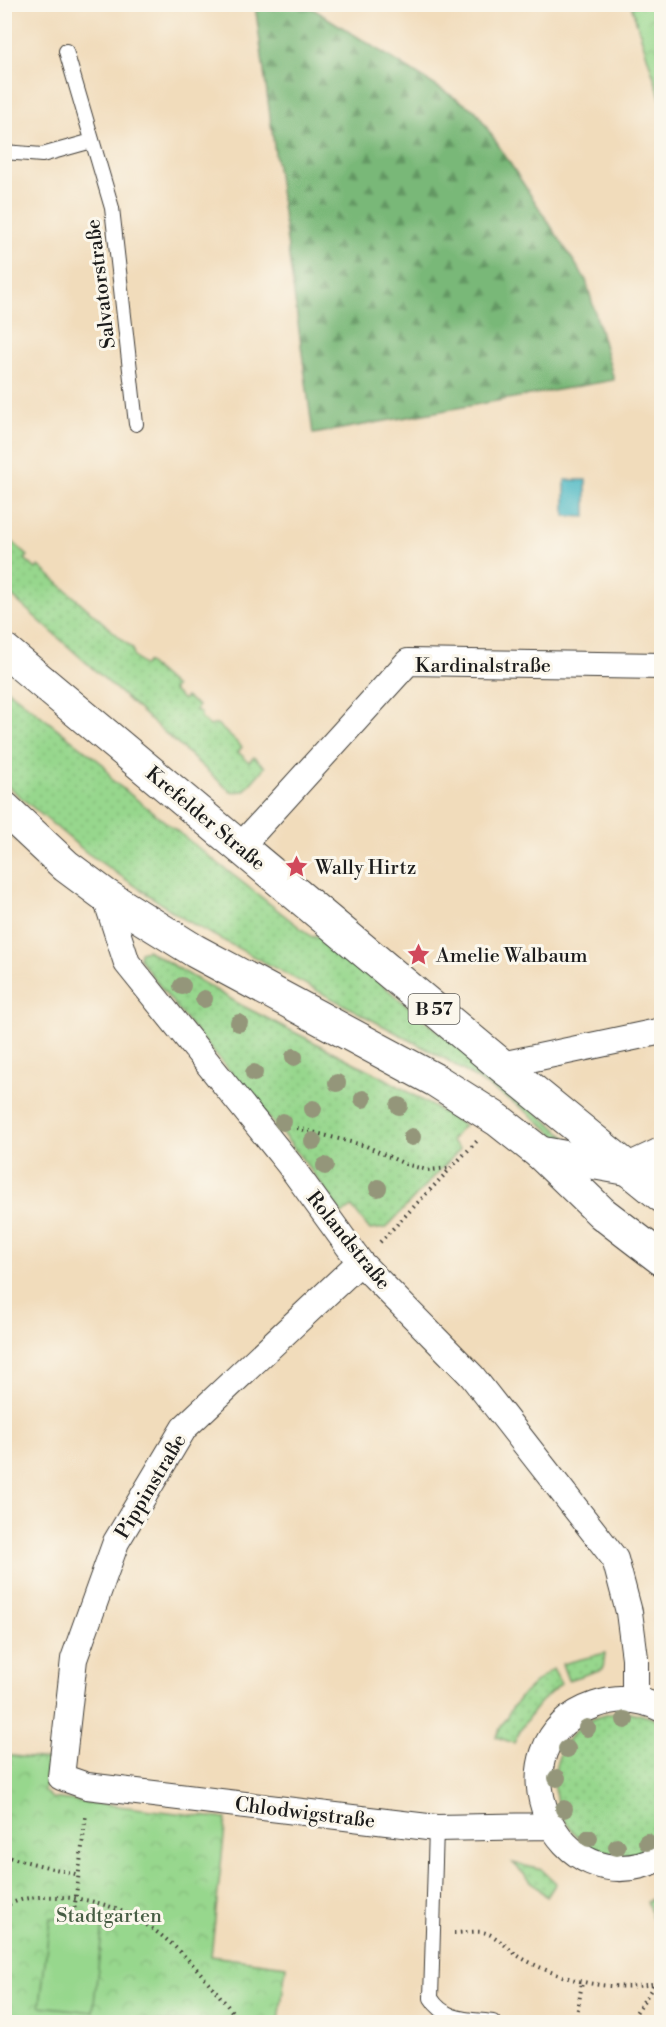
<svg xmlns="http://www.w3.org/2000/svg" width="666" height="2027" font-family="'Libre Bodoni',serif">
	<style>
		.grass { fill: url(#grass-dots); stroke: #5a7a54; stroke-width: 1.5 }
		.forest { fill: url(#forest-firs); stroke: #4a6a4a; stroke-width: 1.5 }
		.park { fill: url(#park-crowns); stroke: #5a7a54; stroke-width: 1.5 }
		.pitch { fill: #97d78d; stroke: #5a7a54; stroke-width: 1.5 }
		.water { fill: #49b7c3; stroke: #326a70; stroke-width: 1.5 }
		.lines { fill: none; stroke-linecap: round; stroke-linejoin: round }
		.lane-casing { stroke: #3c3934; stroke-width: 16 }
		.street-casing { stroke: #3c3934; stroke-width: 28 }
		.secondary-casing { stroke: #3c3934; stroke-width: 35 }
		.primary-casing { stroke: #3c3934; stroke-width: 35 }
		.path { stroke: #3c3934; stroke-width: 4; stroke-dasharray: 1.5 4.5; stroke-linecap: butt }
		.lane { stroke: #fff; stroke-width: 14 }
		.street { stroke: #fff; stroke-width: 26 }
		.secondary { stroke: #fff; stroke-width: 33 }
		.primary { stroke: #fff; stroke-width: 33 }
		.tree { fill: #94967a }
		.labels { text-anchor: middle; stroke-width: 6; stroke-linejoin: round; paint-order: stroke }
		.shield { fill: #fbf7ec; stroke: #5f5e5a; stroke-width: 1.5 }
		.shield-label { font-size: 18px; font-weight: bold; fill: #1c1c1c }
		.street-label { font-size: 20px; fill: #1c1c1c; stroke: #fbf7ec }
		.poi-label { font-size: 20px; fill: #1c1c1c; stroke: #fbf7ec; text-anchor: start }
		.park-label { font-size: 20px; fill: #475d44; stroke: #fbf7ec }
	</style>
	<defs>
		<pattern id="grass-dots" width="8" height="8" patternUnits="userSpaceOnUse" patternTransform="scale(1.5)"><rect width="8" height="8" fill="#97d78d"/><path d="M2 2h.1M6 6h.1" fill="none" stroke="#82b879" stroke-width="1.8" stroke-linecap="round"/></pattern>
		<pattern id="forest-firs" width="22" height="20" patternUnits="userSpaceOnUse" patternTransform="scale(1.5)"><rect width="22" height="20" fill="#79b878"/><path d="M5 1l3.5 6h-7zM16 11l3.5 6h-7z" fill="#629562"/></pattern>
		<pattern id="park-crowns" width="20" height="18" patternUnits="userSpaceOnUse" patternTransform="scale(1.5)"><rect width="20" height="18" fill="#97d78d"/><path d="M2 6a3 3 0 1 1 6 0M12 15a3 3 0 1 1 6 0" fill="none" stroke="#82b879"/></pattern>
	</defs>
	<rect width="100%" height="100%" fill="#fbf7ec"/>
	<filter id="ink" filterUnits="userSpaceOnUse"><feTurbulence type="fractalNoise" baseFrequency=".0167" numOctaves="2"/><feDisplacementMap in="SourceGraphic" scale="12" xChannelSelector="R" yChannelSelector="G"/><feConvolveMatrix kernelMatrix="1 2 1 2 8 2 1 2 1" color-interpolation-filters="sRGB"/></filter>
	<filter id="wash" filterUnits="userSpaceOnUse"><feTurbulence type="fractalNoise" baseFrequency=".008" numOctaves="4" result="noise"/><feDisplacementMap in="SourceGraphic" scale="24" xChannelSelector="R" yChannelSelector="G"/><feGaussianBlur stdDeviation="1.35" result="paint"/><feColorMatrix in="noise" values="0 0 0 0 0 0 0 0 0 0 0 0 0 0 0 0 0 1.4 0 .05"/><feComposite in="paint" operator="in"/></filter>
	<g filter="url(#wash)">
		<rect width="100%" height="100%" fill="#f1dcbb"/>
		<path class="grass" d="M5,535l23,21 -3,3 11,10 3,-3 94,83 1,8 10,9 3,-4 28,25 -3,3 11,10 3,-3 12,9 -2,3 5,5v4l9,8 7,-2 25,23 -4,5 11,10 5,-5 11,10 -21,24 -13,1 -226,-202z
			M4,687l100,78 8,15 200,157 10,-2 254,210 -4,4 -50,-41 -75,-48 -260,-139 -100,-68 -82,-69z
			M147,950l94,55 145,74 78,46 -13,16 9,8 -74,79 -16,2 -18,-23 -10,7c-60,-91 -140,-167 -203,-256l1,-6z
			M605,1653l-2,16 -35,11 -6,-16z
			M553,1669l8,15c-22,17 -35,34 -47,59l-18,-6c16,-34 27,-46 57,-68z
			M631,1712l22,6 8,5v121c-12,9 -28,12 -43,10 -66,-6 -88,-95 -31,-132 13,-8 29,-9 44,-10z
			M513,1863l29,7 14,13 -9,14z
			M661,1896v18l-9,3 -5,-16z"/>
		<path class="forest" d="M255,5h52l169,106 110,169 28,100 -301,54z"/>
		<path class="park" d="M631,5h30v95z
			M5,1755l42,5 -3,31 8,7 174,21 -15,137 75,10 -7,56h-274z"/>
		<path class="pitch" d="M50,1918l53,6 -10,88 -53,-6z"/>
		<path class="water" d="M565,480h21v37l-21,-1z"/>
	</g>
	<g filter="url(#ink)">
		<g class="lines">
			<defs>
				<path id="lane" d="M66,51l46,157 24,216
					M4,152l38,3 50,-14
					M436,1828l-5,170c14,23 37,21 62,24"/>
				<path id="street" d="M240,847l168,-185 254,4
					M105,895l22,68 162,201 71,98 112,114 143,183 14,53 6,46v42
					M501,1065l161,-34
					M360,1262l-176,166 -68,114 -42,117 -13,118 26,9 349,42 114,-2
					M662,1709c-21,-11 -45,-12 -67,-4 -110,38 -40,207 67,152"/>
				<path id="secondary" d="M540,1153l90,16 32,-15"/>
				<path id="primary" d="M4,650l497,415 161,131
					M4,808l62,58 39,29 90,56 240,129 63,40 42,33 62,60 60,46"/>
			</defs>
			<use href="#lane" class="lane-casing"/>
			<use href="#street" class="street-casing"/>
			<use href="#secondary" class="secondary-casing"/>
			<use href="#primary" class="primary-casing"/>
			<path class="path" d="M297,1128l69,18 39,18 22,6 23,-2
				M380,1242l97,-101
				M4,1856l75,19
				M4,1907c17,-10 35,-11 54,-10 86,3 134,62 182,125
				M73,1920l13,-106
				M454,1933c9,0 24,-3 32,0 11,3 23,17 34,24 42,24 93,37 142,25
				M576,2022l6,-40
				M630,2022l24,-37"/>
			<use href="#lane" class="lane"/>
			<use href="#street" class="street"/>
			<use href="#secondary" class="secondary"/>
			<use href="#primary" class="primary"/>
		</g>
		<g class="tree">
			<circle cx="182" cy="986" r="9"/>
			<circle cx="204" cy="999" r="9"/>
			<circle cx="239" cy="1023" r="9"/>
			<circle cx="294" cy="1057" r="9"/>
			<circle cx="254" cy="1073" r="9"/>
			<circle cx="337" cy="1083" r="9"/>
			<circle cx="363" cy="1099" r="9"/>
			<circle cx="399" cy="1106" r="9"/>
			<circle cx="313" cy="1109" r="9"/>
			<circle cx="283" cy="1122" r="9"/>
			<circle cx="412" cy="1137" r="9"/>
			<circle cx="313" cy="1141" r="9"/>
			<circle cx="325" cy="1166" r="9"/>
			<circle cx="378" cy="1188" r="9"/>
			<circle cx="625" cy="1720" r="9"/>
			<circle cx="587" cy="1728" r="9"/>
			<circle cx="567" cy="1749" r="9"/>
			<circle cx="557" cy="1778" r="9"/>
			<circle cx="564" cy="1809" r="9"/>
			<circle cx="589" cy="1838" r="9"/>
			<circle cx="647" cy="1842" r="9"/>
			<circle cx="617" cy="1847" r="9"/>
		</g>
	</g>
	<defs>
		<symbol id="sight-bare" viewBox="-9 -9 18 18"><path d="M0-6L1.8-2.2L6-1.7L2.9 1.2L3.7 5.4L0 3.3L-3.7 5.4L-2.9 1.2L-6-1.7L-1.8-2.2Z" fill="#d1495b" stroke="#fbf7ec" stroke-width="2.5" paint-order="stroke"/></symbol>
	</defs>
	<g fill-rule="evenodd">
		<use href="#sight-bare" x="280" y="850" width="33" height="33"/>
		<use href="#sight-bare" x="402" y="938" width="33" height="33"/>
	</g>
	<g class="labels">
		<rect class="shield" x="408.5" y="994" width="51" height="30" rx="4.5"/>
		<g class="shield-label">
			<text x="434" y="1015">B 57</text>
		</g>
		<g class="street-label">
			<text transform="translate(100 284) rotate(-97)" y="7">Salvatorstraße</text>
			<text x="483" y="672">Kardinalstraße</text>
			<text transform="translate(206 818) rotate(40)" y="7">Krefelder Straße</text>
			<text transform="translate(349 1240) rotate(51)" y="7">Rolandstraße</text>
			<text transform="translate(150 1486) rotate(-59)" y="7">Pippinstraße</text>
			<text transform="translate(305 1812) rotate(7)" y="7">Chlodwigstraße</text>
		</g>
		<g class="poi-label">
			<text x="315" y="874">Wally Hirtz</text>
			<text x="436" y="962">Amelie Walbaum</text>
		</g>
		<g class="park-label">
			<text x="109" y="1922">Stadtgarten</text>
		</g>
	</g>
	<rect width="666" height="2027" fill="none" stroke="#fbf7ec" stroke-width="24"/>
</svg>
